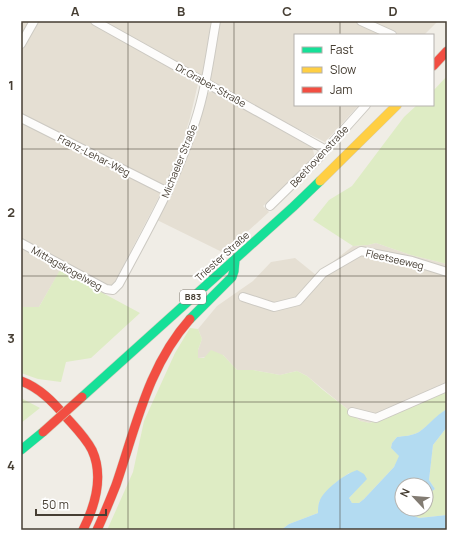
<svg xmlns="http://www.w3.org/2000/svg" width="468" height="551" font-family="Manrope,sans-serif">
	<style>
		.residential { fill: #e5dfd3 }
		.green { fill: #deecc4 }
		.water { fill: #b3dbf1 }
		.lines { fill: none; stroke-linecap: round; stroke-linejoin: round }
		.street-casing { stroke: #ccc9c2; stroke-width: 10 }
		.fast-casing { stroke: #d1ccbe; stroke-width: 10 }
		.slow-casing { stroke: #d1ccbe; stroke-width: 10 }
		.jam-casing { stroke: #d1ccbe; stroke-width: 10 }
		.street { stroke: #fdfcfb; stroke-width: 8 }
		.fast { stroke: #16e098; stroke-width: 9 }
		.slow { stroke: #ffcf43; stroke-width: 9 }
		.jam { stroke: #f24e42; stroke-width: 9 }
		.jam-bridge-casing { stroke: #d3c9b2; stroke-width: 10; stroke-linecap: butt }
		.jam-bridge { stroke: #f24e42; stroke-width: 9 }
		.grid { fill: none; stroke: #463e33; stroke-width: 1; stroke-opacity: 0.55 }
		.labels { text-anchor: middle; stroke-width: 4; stroke-linejoin: round; paint-order: stroke }
		.shield { fill: #fff; stroke: #7e7870; stroke-width: 1 }
		.shield-label { font-size: 9px; font-weight: bold; fill: #463e33 }
		.street-label { font-size: 10px; fill: #463e33; stroke: #fff }
		.neatline { fill: none; stroke: #463e33; stroke-width: 1.5 }
		.grid-label { font-size: 13px; text-anchor: middle; font-weight: bold; fill: #463e33 }
	</style>
	<rect width="100%" height="100%" fill="#f0ede6"/>
	<path class="residential" d="M21,21h417l-14,14h-129v70h64l-34,37 -37,-18 -88,-49 -10,43 -12,39 -21,44 -45,86 -47,-25 -26,45h-18z
		M211,91l99,55 3,4 1,4 -1,5 -50,47 6,6 -45,41 -67,-33 23,-45 15,-39 13,-43z
		M376,243l35,12 36,9v129l-56,20 -21,10 -10,-2 -14,-13 -39,-32 -10,-5 -17,4 -27,-5h-16l-14,-15 -25,3v-8l4,-11 -4,-10 19,-23 36,-25 18,-19 24,-4 21,17 37,-29 15,-1z"/>
	<path class="green" d="M447,76v188l-36,-9 -35,-12 -8,2 -15,1 -40,-26 16,-20 23,-14 52,-69 13,-12h16v-14z
		M60,270l80,43 -49,45 -25,4 -5,20 -23,-3 -17,-6v-66h18z
		M190,328l8,1 4,10 -4,11v8h6l7,-8 12,5 14,15h16l27,5 17,-4 10,5 16,14 23,18 14,13 10,2 21,-10 56,-21v17c-11,7 -18,16 -28,23 -7,4 -15,4 -22,5l-5,6 -1,5 9,8 -6,11 -30,32 -5,4h-7l-3,-5 17,-19 -17,-6 -15,11 -15,18 -1,11 -29,11 -8,6h-172l-1,-2 25,-56 11,-51 31,-68z
		M21,398l19,10 -19,15z
		M447,427v88l-28,3 -12,-5 -1,-4h20v-14l9,-6 -6,-9 4,-35z"/>
	<path class="water" d="M447,409v18l-14,18 -4,35 6,9 -9,6v-10h-24v24h4l1,4 12,5 28,-3v15h-166l8,-6 29,-11c0,-4 0,-9 2,-13 5,-11 25,-26 37,-30l7,4 3,5 -18,19 3,5h7l5,-4 30,-32 5,-11 -8,-8 1,-5 5,-6c7,-1 15,-1 22,-5 10,-7 16,-16 28,-23z"/>
	<g class="lines">
		<defs>
			<path id="street" d="M95,21l231,129
				M361,21l31,14
				M21,44l13,-23
				M21,118l147,74
				M270,206l45,-44 51,-57
				M21,243l85,46 7,1 6,-6c28,-53 58,-104 76,-162 11,-33 15,-67 21,-101
				M243,297l31,10 24,-6 25,-28 38,-22 51,10 35,11
				M352,412l24,6 71,-31"/>
			<path id="fast" d="M190,319l42,-42 2,-6 1,-11
				M82,397l211,-190 27,-26
				M21,450l22,-18"/>
			<path id="slow" d="M320,181l77,-76"/>
			<path id="jam" d="M433,66l14,-15
				M21,381c19,7 32,21 45,36 9,10 20,21 26,33 12,26 3,56 -9,80
				M97,530c7,-15 13,-30 19,-45 20,-58 32,-119 74,-166"/>
		</defs>
		<use href="#street" class="street-casing"/>
		<use href="#fast" class="fast-casing"/>
		<use href="#slow" class="slow-casing"/>
		<use href="#jam" class="jam-casing"/>
		<use href="#street" class="street"/>
		<use href="#fast" class="fast"/>
		<use href="#slow" class="slow"/>
		<use href="#jam" class="jam"/>
		<defs>
			<path id="jam-bridge" d="M43,432l39,-35"/>
		</defs>
		<use href="#jam-bridge" class="jam-bridge-casing"/>
		<use href="#jam-bridge" class="jam-bridge"/>
	</g>
	<path class="grid" d="M128,21v509M234,21v509M340,21v14M340,105v425M21,149h426M21,276h426M21,402h426"/>
	<g class="labels">
		<rect class="shield" x="180" y="290" width="26" height="14" rx="3"/>
		<g class="shield-label">
			<text x="193" y="300">B83</text>
		</g>
		<g class="street-label">
			<text transform="translate(211 85) rotate(29)" y="4">Dr.Graber-Straße</text>
			<text transform="translate(94 155) rotate(27)" y="4">Franz-Lehar-Weg</text>
			<text transform="translate(319 156) rotate(-47)" y="4">Beethovenstraße</text>
			<text transform="translate(179 161) rotate(-68)" y="4">Michaeler Straße</text>
			<text transform="translate(222 256) rotate(-42)" y="4">Triester Straße</text>
			<text transform="translate(395 259) rotate(13)" y="4">Fleetseeweg</text>
			<text transform="translate(67 268) rotate(29)" y="4">Mittagskogelweg</text>
		</g>
	</g>
	<rect width="468" height="551" fill="none" stroke="#ffffff" stroke-width="44"/>
	<rect x="294" y="34" width="140" height="72" fill="#ffffff" stroke="#b5b2ad"/>
	<rect x="302" y="47" width="20" height="6" fill="#16e098" stroke="#b5b2ad"/>
	<text x="330" y="54" font-size="12" fill="#463e33">Fast</text>
	<rect x="302" y="67" width="20" height="6" fill="#ffcf43" stroke="#b5b2ad"/>
	<text x="330" y="74" font-size="12" fill="#463e33">Slow</text>
	<rect x="302" y="87" width="20" height="6" fill="#f24e42" stroke="#b5b2ad"/>
	<text x="330" y="94" font-size="12" fill="#463e33">Jam</text>
	<g transform="translate(414 497) rotate(296)"><circle r="19" fill="#ffffff" stroke="#b5b2ad"/>
	<path d="M0-3L7 15L0 10L-7 15Z" fill="#827b72"/>
	<text y="-6" font-size="11" font-weight="bold" text-anchor="middle" fill="#463e33">N</text>
	</g>
	<path d="M36 509v6h70v-6" fill="none" stroke="#463e33" stroke-width="2"/>
	<text x="42" y="509" font-size="12" fill="#463e33" stroke="#ffffff" stroke-width="3" paint-order="stroke">50 m</text>
	<rect x="22" y="22" width="424" height="507" class="neatline"/>
	<g class="grid-label">
		<text x="75" y="16">A</text>
		<text x="181" y="16">B</text>
		<text x="287" y="16">C</text>
		<text x="393" y="16">D</text>
		<text x="11" y="90">1</text>
		<text x="11" y="217">2</text>
		<text x="11" y="343">3</text>
		<text x="11" y="470">4</text>
	</g>
</svg>
